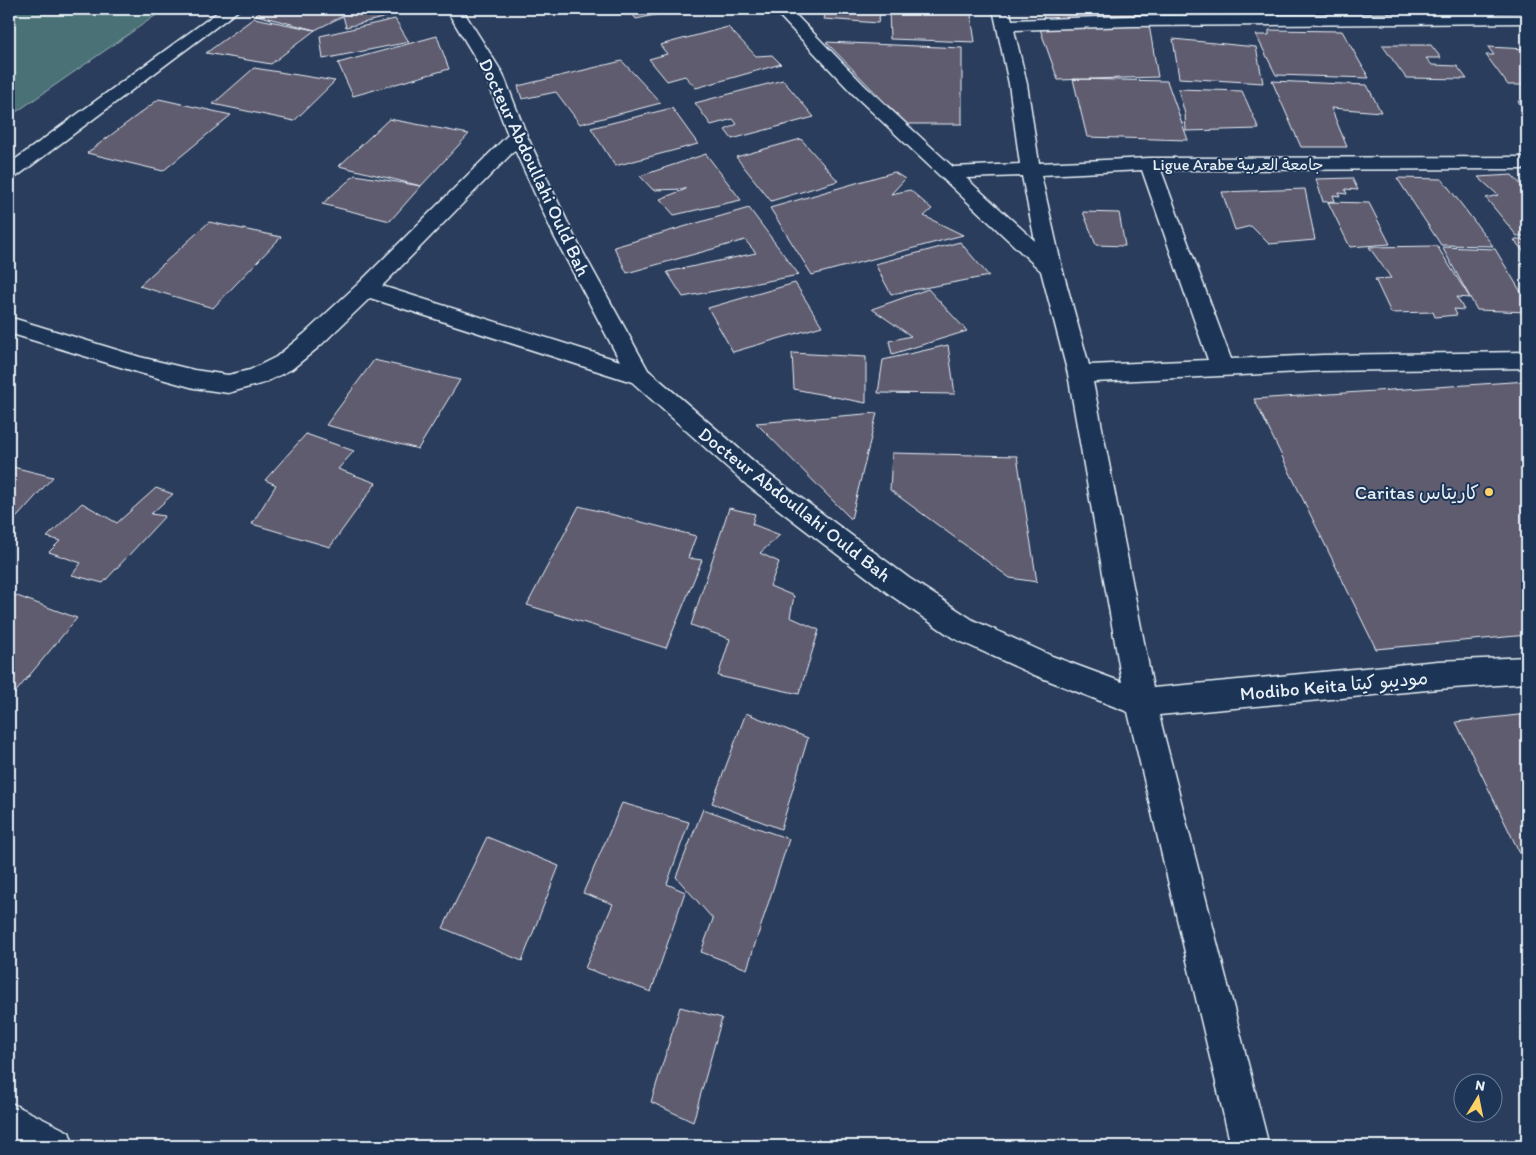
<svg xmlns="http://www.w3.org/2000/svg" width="1536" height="1155" font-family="Itim,'Playpen Sans Arabic',sans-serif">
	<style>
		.green { fill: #487176; stroke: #98b1b7 }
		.building { fill: #615c6f; stroke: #e8f1f8 }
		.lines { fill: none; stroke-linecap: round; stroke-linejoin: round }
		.minor-casing { stroke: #e8f1f8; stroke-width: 3 }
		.tertiary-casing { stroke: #e8f1f8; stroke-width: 3 }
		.minor { fill: #1d3557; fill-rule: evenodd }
		.tertiary { fill: #1d3557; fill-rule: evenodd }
		.poi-dot { fill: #ffd166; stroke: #1d3557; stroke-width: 2 }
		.labels { text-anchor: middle; stroke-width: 4; stroke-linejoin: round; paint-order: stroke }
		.far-street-label { font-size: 16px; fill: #e8f1f8; stroke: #1d3557 }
		.street-label { font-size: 19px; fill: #e8f1f8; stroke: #1d3557 }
		.poi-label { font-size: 19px; fill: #e8f1f8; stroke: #1d3557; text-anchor: end }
	</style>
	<rect width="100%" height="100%" fill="#2b3d5c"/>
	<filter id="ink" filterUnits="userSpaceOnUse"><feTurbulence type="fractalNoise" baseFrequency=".02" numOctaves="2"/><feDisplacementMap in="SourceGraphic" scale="10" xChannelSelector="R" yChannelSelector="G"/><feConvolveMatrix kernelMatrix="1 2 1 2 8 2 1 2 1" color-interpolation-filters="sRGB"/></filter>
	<g filter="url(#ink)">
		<path class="green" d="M9,9h156l-156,108z"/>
		<path class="building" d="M266,9h149v1l-69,17 -3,-11 -28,14 -59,-15z
			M629,9h48l1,1 -42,9z
			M826,9h55l-3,14 -54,-4z
			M889,9h81l5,33 -85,-3z
			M1041,9h98l4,7 -98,4z
			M254,18l61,12 -44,34 -65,-11z
			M395,19l14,23 -86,17 -3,-23z
			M1149,25l9,52 -100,3 -18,-51z
			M728,27l28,29 16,-1 9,9 -85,24 -11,-12 -18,5 -18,-22 18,-5 -7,-9z
			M1269,30l73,1 27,47 -93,-3 -20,-40h13z
			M437,36l12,33 -96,27 -15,-33z
			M1173,39l83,8 7,36 -84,-5z
			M826,42l136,6v76h-56z
			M1382,45h49l10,13h-15l6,7 25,1 10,13 -61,-1z
			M1488,47l39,2v36h-19l-22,-30h8z
			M622,61l39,42 -81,21 -24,-32 -34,7 -4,-13z
			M254,68l81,13 -41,40 -81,-17z
			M1073,79l94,2 21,59 -101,-3z
			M783,80l31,37 -82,22 -7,-9 12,-6 -4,-5 -22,6 -16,-22z
			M1272,81l95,4 14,27 -50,-4 16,39h-46z
			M1178,89l64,2 17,38 -73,2 -1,-17z
			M159,99l72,16 -68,56 -76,-18z
			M1518,101l9,1v12l-1,-1z
			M672,108l26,36 -83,22 -24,-38z
			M389,119l80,15 -48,52 -82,-20z
			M801,139l37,42 -67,20 -35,-44z
			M706,154l35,46 -67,15 -14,-16 26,-10 -33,1 -13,-14z
			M894,172l11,7 -14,15 19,-4 22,19 -8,7 39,19 -151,40 -42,-67z
			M355,175l66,11 -31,35 -68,-17z
			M1512,175l11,12h4v49h-10l-31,-38 12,-3 -20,-18z
			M1352,178l6,12 -13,-1 2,5 -8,-1 1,3 -7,-1 2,6 -12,1 -7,-23z
			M1397,178l45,1 51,67 -52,-1z
			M1305,189l10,51 -46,4 -18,-18 -16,4 -13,-38z
			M1328,202l41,1 21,41 -40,3z
			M749,208l50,67 -116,22 -16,-25 89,-19 -11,-13 -118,33 -13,-26z
			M1083,212l36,1 6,33 -29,-1z
			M209,222l72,15 -68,71 -74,-22z
			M1514,240h13v16z
			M960,242l29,34 -98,18 -16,-30z
			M1437,246l33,52 -13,-1 7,13 -10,-1 3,6 -22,2 -2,-5 -42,1 -16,-34 16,-1 -22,-31z
			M1442,247l53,2 32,53v10l-50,-2z
			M795,283l27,43 -89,26 -25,-44z
			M928,289l39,42 -75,23 -3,-13 22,-5 -39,-27z
			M948,345l7,49 -77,-1 5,-33z
			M792,353l74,4v46l-72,-14z
			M374,360l86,20 -42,69 -92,-24z
			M1527,381v254l-151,14 -122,-250z
			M877,413l-26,106 -95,-96z
			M306,434l48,17 -16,18 38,14 -46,64 -78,-23 24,-39 -11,-5z
			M892,453l125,3 20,126 -27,-4 -120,-88z
			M9,466l44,11 -44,49z
			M156,488l17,6 -22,20 14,2 -62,67 -31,-8 9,-12 -32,-11 11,-11 -13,-4 35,-34 35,20z
			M579,506l117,30 -8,22 14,2 -36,88 -139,-43z
			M729,508l26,6 -3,10 28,11 -20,18 19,9 -9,24 24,10 -4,21 29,13 -20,64 -81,-18 12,-37 -39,-14z
			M9,593l68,25 -68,82z
			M746,713l62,25 -27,91 -69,-26z
			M1527,714v154l-71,-146z
			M622,803l67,19 -22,62 18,8 -34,100 -66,-24 28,-64 -30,-11z
			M703,809l86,30 -42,130 -46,-17 12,-33 -37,-42z
			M487,837l72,29 -37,95 -79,-33z
			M680,1007l42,11 -29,104 -42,-20z"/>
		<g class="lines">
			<defs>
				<path id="minor" d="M446,9h16l41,65 24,62 47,100 74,134 118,102 143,106 64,42 79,36 70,26 -54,-308 -27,-103 -188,-177 -80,-85h17l75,77 88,81 67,-3 -11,-80 -16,-75h16l3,11 118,-4 397,-3v10l-397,3 -116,4 13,54 12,79 110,-5 378,-1v12l-366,1 70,189 92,-4 204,-3v16l-204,3 -230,11 60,306 285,-27 89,-4v26l-89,6 -279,26 110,431h-38l-103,-434 -96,-38 -79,-36 -64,-44 -141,-108 -116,-104 -262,-84 -50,48 -28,23 -28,14 -36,10 -34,-5 -54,-15 -131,-40v-16l131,40 54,13 34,5 22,-5 26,-13 28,-23 54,-50 150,-149 -23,-61zM515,150l39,86 66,125 -238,-75zM1142,170l66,190 -119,5 -27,-97 -21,-93zM1022,176l13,65 -69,-63z
					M9,1102l60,30 5,14h-57l-8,-4z"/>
				<path id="tertiary" d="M222,9h18l-224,168 -7,2v-15z"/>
			</defs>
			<use href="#minor" class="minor-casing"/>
			<use href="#tertiary" class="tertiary-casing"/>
			<use href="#minor" class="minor"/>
			<use href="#tertiary" class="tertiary"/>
		</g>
	</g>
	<circle class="poi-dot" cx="1489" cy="492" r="5"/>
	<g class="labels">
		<g class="far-street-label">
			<text x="1238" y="170">Ligue Arabe جامعة العربية</text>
		</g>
		<g class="street-label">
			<text transform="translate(535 167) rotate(65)" y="7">Docteur Abdoullahi Ould Bah</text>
			<text transform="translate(795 504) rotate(38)" y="7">Docteur Abdoullahi Ould Bah</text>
			<text transform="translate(1334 685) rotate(-5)" y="7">Modibo Keita موديبو كيتا</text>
		</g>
		<g class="poi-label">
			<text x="1479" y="499">Caritas كاريتاس</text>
		</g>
	</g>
	<rect width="1536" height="1155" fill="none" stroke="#1d3557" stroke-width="30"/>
	<rect x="15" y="15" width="1506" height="1125" fill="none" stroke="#e8f1f8" stroke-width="2" filter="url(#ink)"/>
	<g transform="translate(1478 1098) rotate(10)"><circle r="24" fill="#1d3557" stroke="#6e8097"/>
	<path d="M0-4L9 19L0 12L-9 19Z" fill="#ffd166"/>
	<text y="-8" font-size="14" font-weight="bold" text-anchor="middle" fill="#e8f1f8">N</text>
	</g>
</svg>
